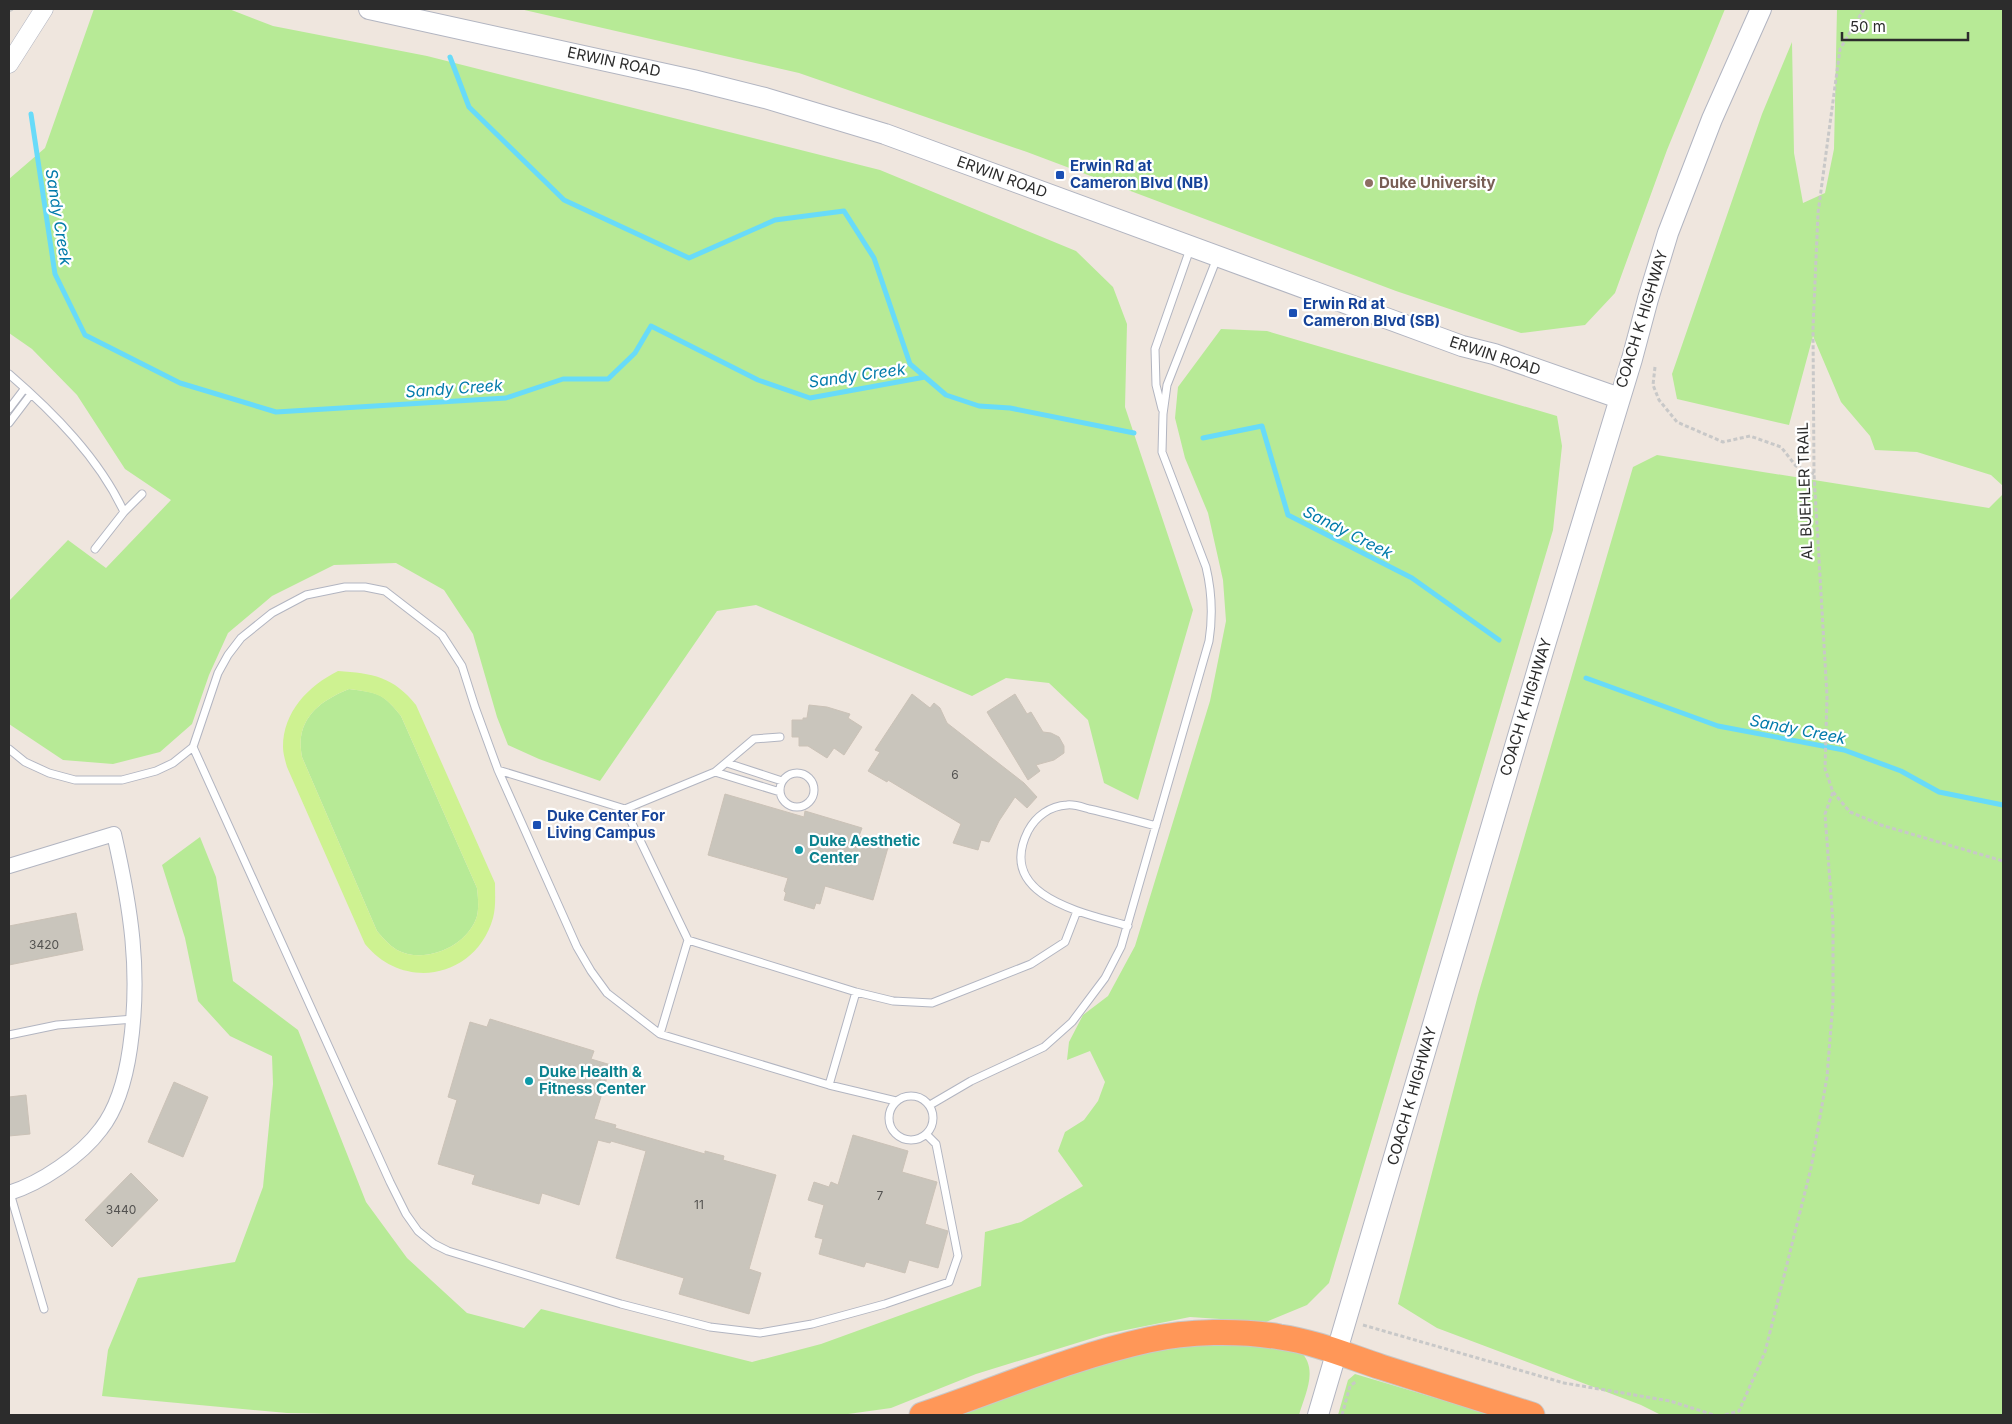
<svg xmlns="http://www.w3.org/2000/svg" width="2012" height="1424" font-family="Inter,sans-serif">
	<style>
		.green { fill: #b7ea96 }
		.pitch { fill: #cef291; fill-rule: evenodd }
		.lines { fill: none; stroke-linecap: round; stroke-linejoin: round }
		.stream { stroke: #68dbf9; stroke-width: 5 }
		.building { fill: #c9c5bc; stroke: #cbc2b7 }
		.service-casing { stroke: #b2b5c1; stroke-width: 9 }
		.minor-casing { stroke: #b2b5c1; stroke-width: 16 }
		.tertiary-casing { stroke: #b2b5c1; stroke-width: 19 }
		.secondary-casing { stroke: #b2b5c1; stroke-width: 22 }
		.motorway-casing { stroke: #c8c8c8; stroke-width: 27 }
		.path { stroke: #c8c8c8; stroke-width: 3; stroke-dasharray: 4 2.5; stroke-linecap: butt }
		.service { stroke: #fff; stroke-width: 7 }
		.minor { stroke: #fff; stroke-width: 14 }
		.tertiary { stroke: #fff; stroke-width: 18 }
		.secondary { stroke: #fff; stroke-width: 20 }
		.motorway { stroke: #ff9758; stroke-width: 25 }
		.transit-dot { fill: #1a4fb4; stroke: #fff; stroke-width: 2 }
		.education-dot { fill: #8d6e63; stroke: #fff; stroke-width: 2 }
		.culture-dot { fill: #0f9aa8; stroke: #fff; stroke-width: 2 }
		.labels { text-anchor: middle; stroke-width: 4.5; stroke-linejoin: round; paint-order: stroke }
		.number-label { font-size: 12px; fill: #535250 }
		.street-label { font-size: 15px; fill: #2c2c2c; stroke: #fff }
		.transit-label { font-size: 15px; font-weight: bold; fill: #164399; stroke: #fff; text-anchor: start }
		.education-label { font-size: 15px; font-weight: bold; fill: #785e54; stroke: #fff; text-anchor: start }
		.culture-label { font-size: 15px; font-weight: bold; fill: #0d838f; stroke: #fff; text-anchor: start }
		.water-label { font-size: 16px; font-style: italic; fill: #027bab; stroke: #fff }
	</style>
	<rect width="100%" height="100%" fill="#efe6de"/>
	<path class="green" d="M94,9h135l44,17 154,30 453,114 196,81 37,36 14,37 -2,83 68,203 -55,190 -34,-17 -16,-63 -39,-37 -43,-5 -34,18 -216,-91 -39,6 -117,170 -61,-22 -31,-14 -11,-28 -24,-83 -29,-44 -48,-27 -62,2 -62,31 -44,37 -19,42 -17,49 -32,28 -47,12 -50,-4 -54,-36v-123l59,-61 38,28 65,-68 -46,-31 -48,-74 -45,-46 -23,-16v-154l36,-31z
		M520,9h1205l-58,141 -52,143 -30,32 -64,8 -125,-42 -369,-139 -228,-79z
		M1837,9h166v477l-12,-11 -74,-23 -42,-2 -5,-14 -29,-34 -28,-66 -24,89 -112,-26 -5,-25 90,-260 30,-72 2,111 9,50 22,-10 9,-44z
		M1221,329l46,2 290,85 5,30 -9,84 -224,753 -22,22 -41,17 -76,-5 -84,17 -130,40 -85,34 -50,7h-461l-93,-2 -185,-17 6,-46 30,-72 97,-16 28,-75 10,-103 -1,-28 -42,-20 -32,-35 -13,-63 -23,-73 38,-28 16,40 17,104 65,49 68,172 41,56 60,55 57,15 17,-19 211,53 69,-18 160,-58 4,-54 36,-10 62,-36 -25,-35 7,-19 19,-12 14,-19 7,-19 -15,-31 -23,9 2,-18 14,-27 25,-19 27,-50 75,-245 16,-80 -3,-41 -15,-67 -23,-55 -10,-40 3,-31z
		M1657,455l332,53 14,-14v921h-342l-20,-10 -204,-77 -39,-24 80,-309 155,-528z
		M349,689c29,4 33,3 52,27l76,172c1,9 2,19 0,28 -9,30 -52,49 -80,34 -8,-5 -14,-12 -20,-19l-75,-174c-1,-6 -2,-14 -1,-20 4,-26 26,-39 48,-48z
		M1210,1340l90,11c19,18 5,43 -1,64h-352l171,-62z
		M1355,1374l111,33 35,8h-163l10,-35z"/>
	<path class="pitch" d="M338,671c34,2 56,6 78,34l79,178c0,12 1,24 -2,35 -17,60 -89,74 -128,26l-78,-177c-2,-7 -4,-14 -4,-20 0,-35 25,-61 55,-76zM349,689c28,4 34,4 52,27l76,172c1,9 2,19 0,28 -9,30 -52,49 -80,34 -8,-5 -14,-12 -20,-19l-75,-174c-1,-6 -2,-14 -1,-20 4,-26 26,-39 48,-48z"/>
	<g class="lines">
		<path class="stream" d="M450,57l19,50 95,93 125,58 86,-38 69,-9 30,47 36,106 36,31 33,11 31,2 124,25
			M31,114l24,160 30,61 95,48 96,29 230,-14 57,-19h45l27,-26 16,-27 107,54 52,18 115,-21
			M1203,438l59,-12 26,89 124,63 87,62
			M1586,678l132,48 126,24 57,21 38,21 64,13"/>
	</g>
	<path class="building" d="M912,694l18,14 4,-5 6,5 7,15 77,60 13,14 -10,11 -12,-11 -16,24 -10,21 -8,-2 -3,10 -25,-7 8,-19 -73,-44 -1,2 -19,-11 12,-19 -5,-2z
		M1015,694l12,20 4,-2 12,20 8,1 8,4 5,9v7l-10,7 -18,5 4,6 -12,9 -41,-68z
		M809,705l18,2 23,7 -2,4 14,9 -18,28 -10,-7 -7,10 -19,-12h-9v-9h-7v-17h11v-2h4z
		M725,794l79,23 1,-6 57,17 -3,8 30,8 -16,56 -48,-14 -5,18 -4,-1 -2,6 -30,-9 2,-7 -2,-2 4,-13 -80,-23z
		M76,913l7,37 -74,15v-39z
		M490,1019l104,32 -3,8 20,6 -17,54 22,6 -1,3 90,26v-3l19,5 -1,4 53,15 -27,94 12,4 -12,41 -70,-20 5,-16 -68,-20 30,-107 -35,-10 -1,2 -12,-3 -19,65 -37,-12 -3,11 -67,-20 3,-9 -37,-11 19,-64 -9,-3 22,-75 17,5z
		M174,1082l34,15 -25,60 -35,-15z
		M26,1095l4,39 -21,2v-39z
		M853,1135l55,16 -6,21 35,10 -12,42 23,7 -10,37 -29,-8 -4,13 -39,-11 -2,5 -45,-13 4,-15 -8,-2 9,-32 -16,-5 6,-18 15,5 2,-5 7,3z
		M131,1173l27,27 -46,47 -27,-27z"/>
	<g class="lines">
		<defs>
			<path id="service" d="M9,374c44,38 90,84 115,138
				M9,409l16,-21
				M1162,409l-6,-24 -1,-36 35,-100
				M9,423l22,-29
				M95,549l29,-37 18,-18
				M193,747l197,435 16,32 12,17 16,13 14,7 173,53 89,23 50,6 52,-9 73,-20 64,-22 9,-26 -22,-112 -10,-10
				M9,749l16,13 24,11 26,7h47l34,-9 17,-8 20,-16 25,-74 10,-18 13,-17 31,-25 34,-18 39,-8h20l20,4 57,44 20,31 13,41 23,63 79,177 14,24 16,22 53,41 169,51 67,16
				M727,763l55,18
				M498,770l127,39 63,131 -28,94
				M715,772l65,20
				M780 790a17 17 0 1 1 34 0a17 17 0 1 1-34 0Z
				M625,809l90,-37 39,-33 26,-2
				M1128,926c-43,-13 -133,-29 -100,-95 8,-15 22,-25 39,-26 7,-1 15,2 22,4 23,5 45,11 67,17
				M688,940l168,52 37,9 39,2 99,-39 34,-22 12,-31
				M9,1035l48,-10 77,-6
				M829,1085l27,-93
				M889 1118a22 22 0 1 1 44 0a22 22 0 1 1-44 0Z
				M930,1105l41,-24 73,-34 28,-25 33,-44 16,-31 88,-306c4,-26 3,-49 -3,-74l-44,-115 1,-38 4,-29 50,-127
				M10,1193l34,116"/>
			<path id="minor" d="M9,866l105,-32c17,74 27,138 16,214 -4,28 -11,58 -29,81 -20,27 -60,54 -92,64"/>
			<path id="tertiary" d="M9,64l35,-55"/>
			<path id="secondary" d="M369,9l324,71 72,18 120,36 577,212 32,8 125,44
				M1318,1415l226,-767 88,-289 16,-60 20,-66 44,-114 49,-110"/>
			<path id="motorway" d="M922,1415c75,-25 149,-58 226,-75 40,-9 91,-10 132,-3 35,5 68,19 101,30 50,16 101,32 151,48"/>
		</defs>
		<use href="#service" class="service-casing"/>
		<use href="#minor" class="minor-casing"/>
		<use href="#tertiary" class="tertiary-casing"/>
		<use href="#secondary" class="secondary-casing"/>
		<use href="#motorway" class="motorway-casing"/>
		<path class="path" d="M1864,9l-24,40 -22,164 -5,115 1,146 13,222 -2,73 8,23 17,20 31,13 122,36
			M9,11l4,-2
			M1655,367l-2,18 6,15 18,22 46,20 27,-6 31,11 15,19 18,8
			M1363,1325l201,58 106,18 44,14
			M1342,1415l8,-29 7,-5
			M1725,1415l14,-4 26,-59 46,-184 16,-91 6,-76v-78l-8,-109 8,-22"/>
		<use href="#service" class="service"/>
		<use href="#minor" class="minor"/>
		<use href="#tertiary" class="tertiary"/>
		<use href="#secondary" class="secondary"/>
		<use href="#motorway" class="motorway"/>
	</g>
	<g class="transit-dot">
		<rect x="1055" y="170" width="10" height="10" rx="2.5"/>
		<rect x="1288" y="308" width="10" height="10" rx="2.5"/>
		<rect x="532" y="820" width="10" height="10" rx="2.5"/>
	</g>
	<circle class="education-dot" cx="1369" cy="183" r="5"/>
	<g class="culture-dot">
		<circle cx="799" cy="850" r="5"/>
		<circle cx="529" cy="1081" r="5"/>
	</g>
	<g class="labels">
		<g class="number-label">
			<text x="955" y="779">6</text>
			<text x="44" y="949">3420</text>
			<text x="880" y="1200">7</text>
			<text x="699" y="1209">11</text>
			<text x="121" y="1214">3440</text>
		</g>
		<g class="street-label">
			<text transform="translate(614 62) rotate(12)" y="5">ERWIN ROAD</text>
			<text transform="translate(1002 177) rotate(20)" y="5">ERWIN ROAD</text>
			<text transform="translate(1642 319) rotate(-73)" y="5">COACH K HIGHWAY</text>
			<text transform="translate(1495 356) rotate(18)" y="5">ERWIN ROAD</text>
			<text transform="translate(1805 491) rotate(-92)" y="5">AL BUEHLER TRAIL</text>
			<text transform="translate(1526 707) rotate(-73)" y="5">COACH K HIGHWAY</text>
			<text transform="translate(1412 1096) rotate(-74)" y="5">COACH K HIGHWAY</text>
		</g>
		<g class="transit-label">
			<text x="1070" y="171">Erwin Rd at<tspan x="1070" dy="17">Cameron Blvd (NB)</tspan></text>
			<text x="1303" y="309">Erwin Rd at<tspan x="1303" dy="17">Cameron Blvd (SB)</tspan></text>
			<text x="547" y="821">Duke Center For<tspan x="547" dy="17">Living Campus</tspan></text>
		</g>
		<g class="education-label">
			<text x="1379" y="188">Duke University</text>
		</g>
		<g class="culture-label">
			<text x="809" y="846">Duke Aesthetic<tspan x="809" dy="17">Center</tspan></text>
			<text x="539" y="1077">Duke Health &amp;<tspan x="539" dy="17">Fitness Center</tspan></text>
		</g>
		<g class="water-label">
			<text transform="translate(59 217) rotate(81)" y="6">Sandy Creek</text>
			<text transform="translate(857 375) rotate(-8)" y="6">Sandy Creek</text>
			<text transform="translate(454 388) rotate(-4)" y="6">Sandy Creek</text>
			<text transform="translate(1348 532) rotate(27)" y="6">Sandy Creek</text>
			<text transform="translate(1798 729) rotate(11)" y="6">Sandy Creek</text>
		</g>
	</g>
	<rect width="2012" height="1424" fill="none" stroke="#2c2c2c" stroke-width="20"/>
	<path d="M1842 32v8h126v-8" fill="none" stroke="#2c2c2c" stroke-width="2.5"/>
	<text x="1850" y="32" font-size="15" fill="#2c2c2c" stroke="#ffffff" stroke-width="4" paint-order="stroke">50 m</text>
</svg>
